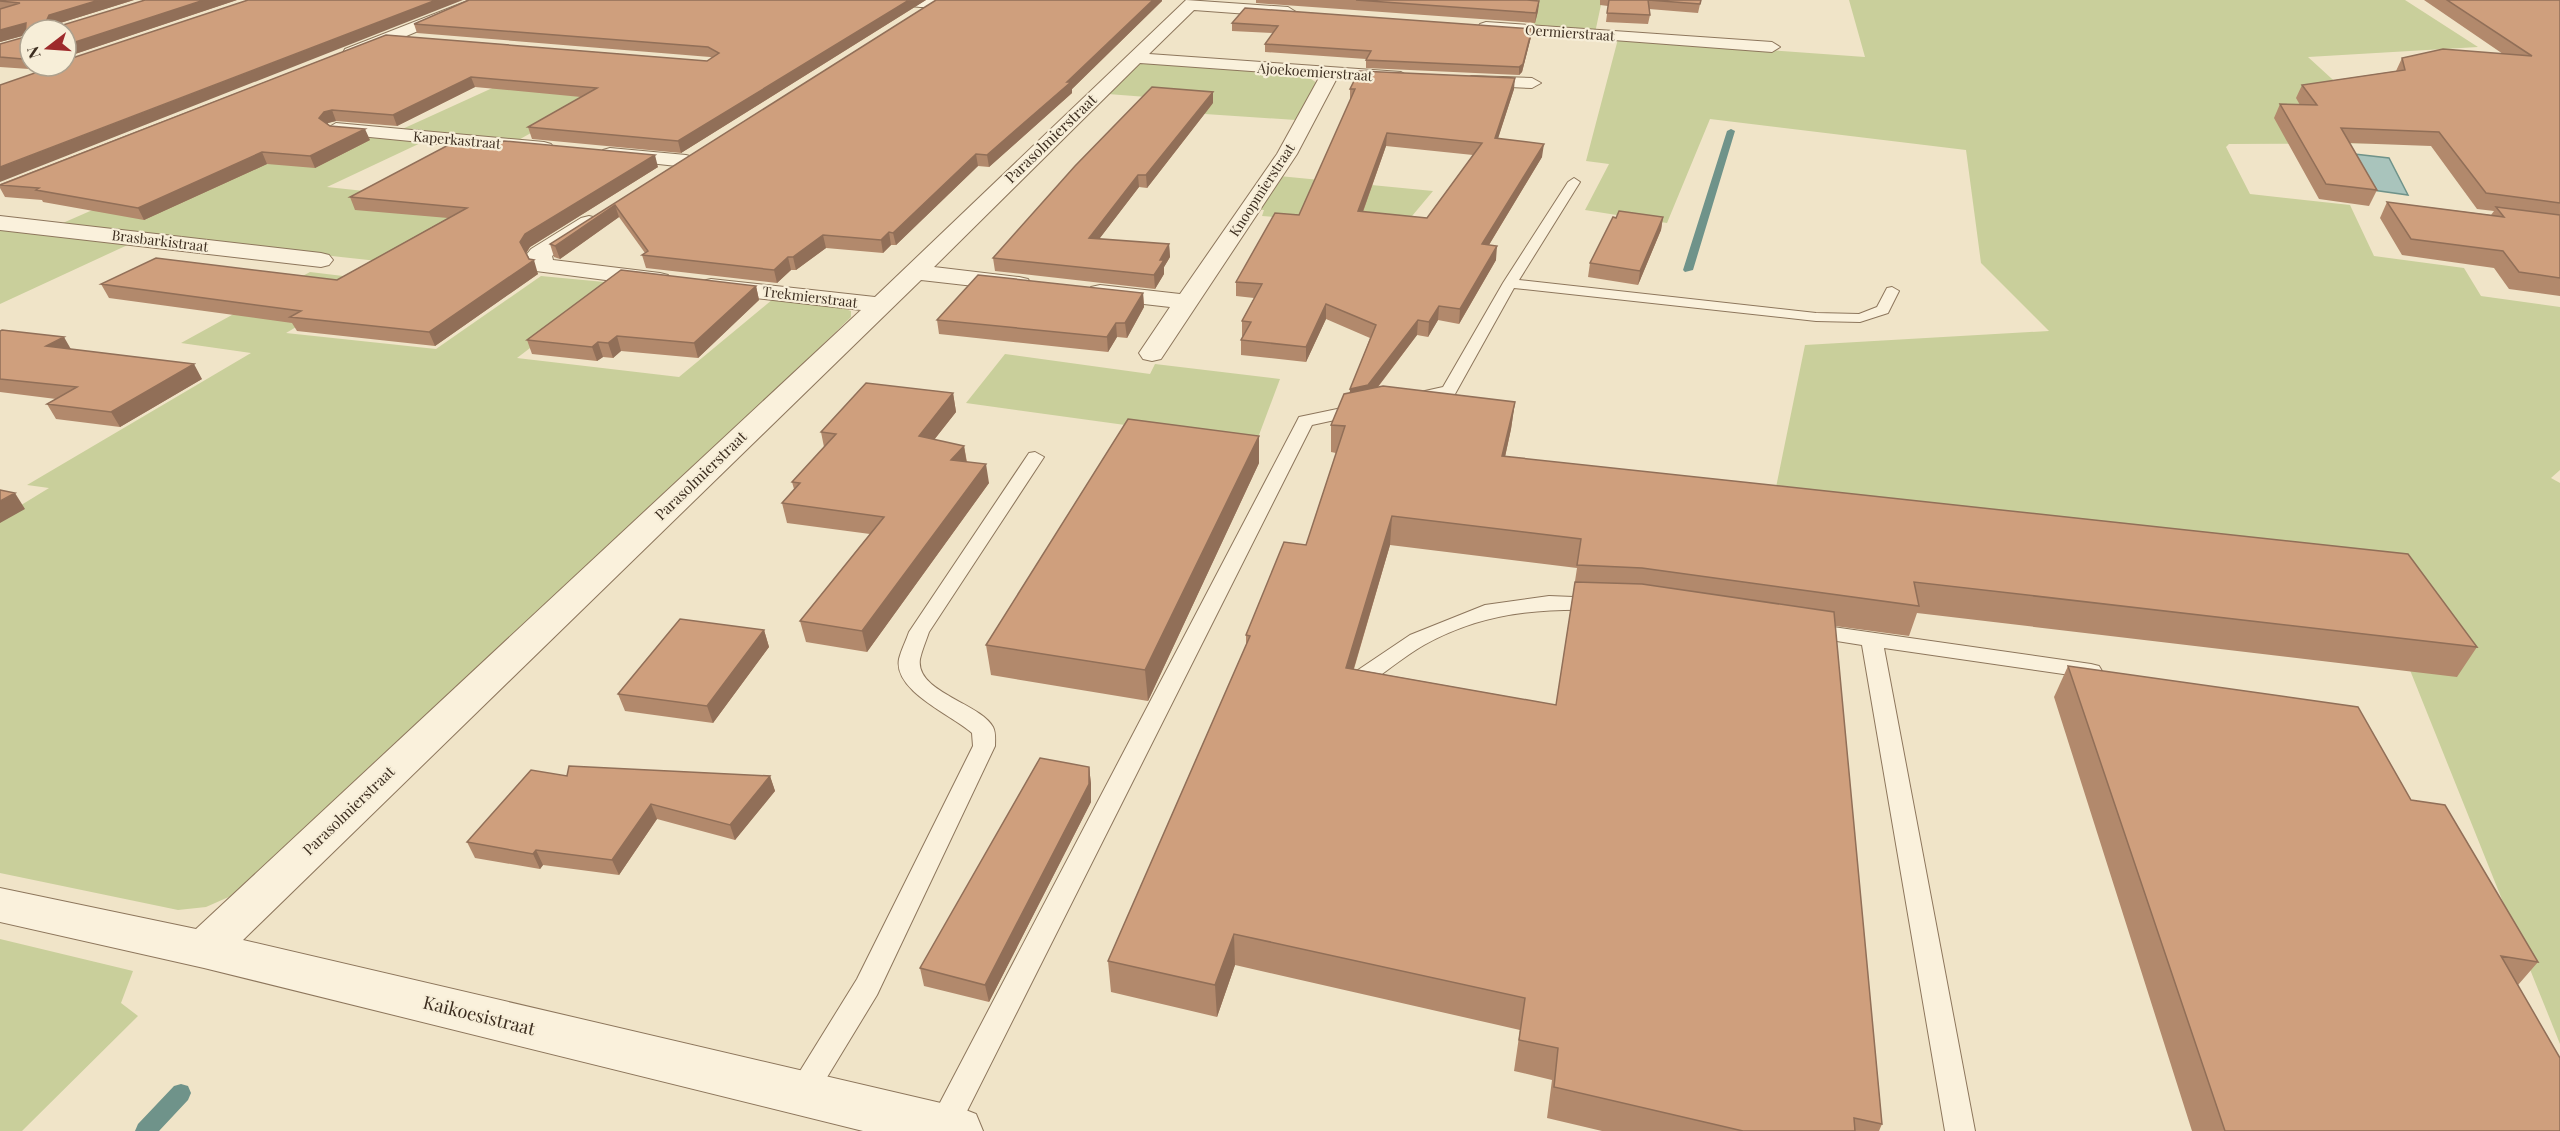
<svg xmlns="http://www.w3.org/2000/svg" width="2560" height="1131" font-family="'Playfair Display',serif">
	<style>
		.green { fill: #c9cf9b }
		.water { fill: #a9c4bc; stroke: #6f938a; stroke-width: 1.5 }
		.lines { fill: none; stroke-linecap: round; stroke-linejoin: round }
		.stream { fill: #6f938a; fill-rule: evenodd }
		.service-casing { stroke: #8d765c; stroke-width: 2 }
		.minor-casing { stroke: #8d765c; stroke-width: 2 }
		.service { fill: #faf1dc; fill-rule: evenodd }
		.minor { fill: #faf1dc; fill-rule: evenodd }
		.wall { fill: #b2896c; fill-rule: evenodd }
		.shaded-wall { fill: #916f58 }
		.building { fill: #cf9f7d; stroke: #916f58; stroke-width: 1.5; fill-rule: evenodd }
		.labels { text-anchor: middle; stroke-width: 4.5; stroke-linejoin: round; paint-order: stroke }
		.far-street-label { font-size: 14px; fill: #3d2e20; stroke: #f7eed8 }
		.street-label { font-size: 15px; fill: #3d2e20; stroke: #f7eed8 }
		.near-street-label { font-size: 18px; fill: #3d2e20; stroke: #f7eed8 }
	</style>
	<rect width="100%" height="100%" fill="#f0e4c8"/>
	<path class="green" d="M1538,0h64l-7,33 -66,-5z
		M1849,0h556l73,47 -170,10 94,86 -173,1 -3,3 24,47 100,11 24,51 90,12 17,28 79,11v163l-9,8 9,5v561l-193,-481 -594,-61 32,-157 244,-14 -68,-68 -15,-113 -256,-31 -43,104 -82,-13 24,-46 -23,-3 32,-122 247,18z
		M565,55l24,45 -74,42 -117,-11z
		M1152,62l139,11 14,2 12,8 -21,37 -106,-7 8,-12 -90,-7 28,-29z
		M334,131l93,9 -100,47 158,17 -98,58 -331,-36 146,-64z
		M1279,176l154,15 -31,37 -140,-12 2,-6 -7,-1z
		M0,226l134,16 -134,62z
		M310,272l66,8 -90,53 150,16 105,-73 74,7 -98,75 162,19 94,-78 69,9 9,3v6l-75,73 -536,502 -34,15 -28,3 -178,-37v-355l49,-30 -22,-3 224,-132 -70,-10z
		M1005,354l145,20 5,-10 125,15 -24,64 -290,-40z
		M0,939l133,32 -12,32 17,13 -116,115h-22z"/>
	<path class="water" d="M2328,151l61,7 19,37 -64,-9z"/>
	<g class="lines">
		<path class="stream" d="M1731,129l4,2 -42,139 -8,2 -2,-2 44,-139z
			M181,1084l7,2 3,7 -3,7 -29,31h-24l3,-7 36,-38z"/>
		<defs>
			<path id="service" d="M1574,178l6,4 -61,98 297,33 43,1 18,-7 10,-19 5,-1 7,4 -11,22 -28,9 -44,-1 -302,-33 -59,106 -42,9 -6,-2 -2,-3 2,-3 36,-8 60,-104 65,-101z
				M1361,404l8,5 -2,4 -55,12 -355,706h-28l3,-13 365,-697 2,-4z
				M1035,452l9,5 -115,175c-3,9 -7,18 -9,27 -5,33 60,44 73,68 3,6 2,13 2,19l-118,249 -65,107 -10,4 -10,-4 -5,-9 5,-9 65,-105 116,-233 -1,-13c-20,-18 -79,-42 -73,-74 2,-9 7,-18 10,-27l120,-179z
				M1549,596l49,2 7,2 3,4 -3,4 -7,2c-62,-2 -119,4 -174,35 -19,11 -36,25 -53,37l-8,2 -8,-2 -3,-5 3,-5 55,-37 75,-30z
				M1812,624l279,40 8,2 3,5 -3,5 -8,2 -207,-30 91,483h-30l-83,-486 -57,-9 -3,-5 3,-5z"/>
			<path id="minor" d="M470,0h21l-134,57 -6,1 -8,-5 2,-4z
				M897,0h45l2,2c-8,8 -39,6 -47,-2z
				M1186,0l102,7 8,5 -8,5 -94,-7 -45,44 252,18 9,5 -9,5 -64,-4 -40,76 -136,205 -9,2 -9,-2 -4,-6 31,-46 -70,-8 -9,-2 -3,-5 3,-5 9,-2 80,9 97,-140 43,-78 -180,-13 -206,204 85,10 9,2 3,5 -3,5 -9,2 -98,-11 -678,660 715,167 18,7 7,17h-120l-659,-163 -204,-46v-34l196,41 665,-619 -150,-17 -9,-2 -3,-5 3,-5 9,-2 164,18z
				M1486,22l286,20 8,5 -8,5 -292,-22 -2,-3 2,-3z
				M1471,76l61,2 9,5 -9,5 -67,-3 -3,-4z
				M336,123l208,19 7,2 3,4 -3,4 -7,2 -215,-21 -3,-4z
				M610,148l76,7 7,2 3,4 -3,4 -7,2 -83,-9 -3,-4 3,-4z
				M0,216l321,37 8,2 4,5 -4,5 -8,2 -321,-37z
				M589,216l8,2 3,5 -3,5 -45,28 1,4 107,13 8,2 4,5 -4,5 -8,2 -124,-16 -9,-17 4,-5 50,-31z"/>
		</defs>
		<use href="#service" class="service-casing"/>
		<use href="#minor" class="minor-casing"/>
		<use href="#service" class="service"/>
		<use href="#minor" class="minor"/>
	</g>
	<path class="wall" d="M0,0h134l-74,23 3,2 82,-25h92l-171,57 -36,-27 -1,39 -29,-2v-23l25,-7v-2l-25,7z
		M469,0h457l-245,153 -149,-14 -4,-12 53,-30 -106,-10 -78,39 -61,-5 -8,2v1l2,2 40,14 -55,28 -48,-4 -123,56 -101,-18 -1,-2 -37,-3 -5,-9v-4l386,-149 321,26 5,-3 -2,-1 -293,-24 -3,-9z
		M936,0l226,1 -90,88v4l-83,74 -11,-1 -82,79h-5l-8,8 -57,-5 -30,22h-5l-14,13 -131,-15 -4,-13 3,-2 -26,-36 -59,42 -6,-2 -4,-13z
		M1256,0h271l12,1 -1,10 -3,12 -279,-20z
		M1600,0h101l-3,13 -49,-4 1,6 -2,9 -42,-2 2,-16 -8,-1z
		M2424,0h136v296l-51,-7 -15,-21 -92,-13 -22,-37 7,-16 104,13 3,-4 -17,-2 -46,-63 -82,-3 28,47 -8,16 -50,-7 -45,-81 6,-14 20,1 -4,-7 6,-13 94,-14 6,-13 101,-4z
		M1232,23l300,6 -1,8 -9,35 -3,3 -153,-7v-9l-101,-7v-8l8,-11 -41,-2z
		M1350,89h164l-16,49 44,19 -53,88 7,15 -37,64 -21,-4 -10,17 -11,-2 -39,52 137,15 -4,27 -6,28 972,190 -20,30 -540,-64 -8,23 -74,-10 47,498 -3,7h-277l-55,-13 5,-38 -38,-9 6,-41 -285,-65 -18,52 -106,-25 -3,-31 138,-316v-10l60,-90 30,-92 -5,-1v-27l19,-32 20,-55 -44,-19 -20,43 -65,-7v-15l2,-4h-1v-15l12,-23 -18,-2v-14l63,-67 51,-114zM1386,146l87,9 -46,63 -64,-6zM1390,545l187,23 -21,137 -202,-36z
		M1213,103l-66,85 -8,-1 -40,52 70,5 1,13 -6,10v7l-9,15 -160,-18 -2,-13z
		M658,167l-128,80 -4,6 12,21 -103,72 -138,-15 -5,-8 -183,-25 -8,-14 236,-4 111,-62 -93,-8 -5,-13z
		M1663,217l-2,13 -23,55 -50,-8 2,-14 26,-45z
		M756,286l3,14 -61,58 -77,-7 -8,7 -10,-1 -6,4 -65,-7 -5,-14z
		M1143,293l1,14 -17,31 -10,-1 -9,15 -169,-18 -2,-14z
		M0,331l71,18 131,30 -82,48 -64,-8 -9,-15 9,-5 -56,-7z
		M953,393l3,19 -22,28 30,6 3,16 22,21 -122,169 -61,-10 -6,-21 70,-87 -83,-11 -5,-20 12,-14 -2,-7 32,-35 -3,-15z
		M1259,436v27l-111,238 -157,-26 -5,-30z
		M764,630l5,17 -56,76 -88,-12 -7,-17z
		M2068,666l343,134 127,162 -20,23 42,146h-368l-138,-434z
		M1089,767l2,17v18l-102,200 -65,-16 -4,-18z
		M567,776h203l5,15 -40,49 -78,-21 -38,56 -76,-10 -3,4 -65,-11 -8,-16z"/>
	<path class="shaded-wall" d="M99,0h35l-80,25 -8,-3 3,-7z
		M204,0h33l-171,57v-12z
		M436,0h27l-463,182v-15z
		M909,0h17l-245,153 -3,-12z
		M1153,0h9v1l-90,88v4l-83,74 -2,-12 80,-73z
		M1539,1l-1,10 -3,12 1,-10z
		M26,23l4,11 -30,8v-12z
		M1532,29l-1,8 -9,35 -3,3v-8z
		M30,57v9h10l-11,3 -6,-10z
		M471,77l4,10 -78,39 -4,-11z
		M1515,78l-1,11 -20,62 1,-13z
		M1213,92v11l-66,85 -1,-13z
		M332,110l4,11 -8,2 -4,6 -5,-11 5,-6z
		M365,129l5,11 -55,28 -5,-12z
		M1387,133l-1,13 -28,79v-14z
		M1544,144l-2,13 -61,101 1,-14z
		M262,152l5,12 -123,56 -6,-12z
		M976,154l2,12 -82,79 -3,-12z
		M655,155l3,12 -128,80 -5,8 -5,-13 5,-8z
		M1138,175l1,12 -49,64 -1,-13z
		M615,205l4,12 -59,42 -5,-13z
		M1663,217l-2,13 -23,55 2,-14z
		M889,232l2,13 -8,8 -2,-13z
		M823,235l3,13 -30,22 -3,-13z
		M1169,244l1,13 -6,10v7l-9,15 -1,-14 6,-15z
		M1497,246l-1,14 -37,64 1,-15z
		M788,257l3,13 -14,13 -3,-13z
		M534,260l4,14 -103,72 -6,-14z
		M756,286l3,14 -61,58 -4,-15z
		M1143,293l1,14 -17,31 -2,-15z
		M1326,304v15l-20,43v-15z
		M1439,306l-1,14 -10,17 1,-15z
		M1418,320l-1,15 -50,66 -18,3 1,-15z
		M1116,323l1,14 -9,15 -1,-15z
		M617,336l4,15 -8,7 -5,-15z
		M64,337l8,14 -26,-5z
		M598,342l5,15 -6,4 -5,-14z
		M194,364l8,15 -82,48 -9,-15z
		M953,393l3,19 -34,43 -3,-19z
		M1515,402l-4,27 -12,55 3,-28z
		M1259,436v27l-111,238 -3,-31z
		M964,446l3,19 -16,-5z
		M986,464l3,19 -122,169 -5,-21z
		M15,493l10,16 -25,14v-22z
		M1392,516l-2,29 -45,153 1,-30z
		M764,630l5,17 -56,76 -6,-17z
		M1089,767l2,17v18l-102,200 -4,-17z
		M770,776l5,15 -40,49 -5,-15z
		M651,804l6,15 -38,56 -7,-15z
		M536,850l7,15 -3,4 -7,-15z
		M1234,934l1,31 -18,52 -2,-32z"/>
	<path class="building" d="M0,0h99l-50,15 -3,7h13l4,3 82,-25h59l-138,45v-15h-36v27l-7,2 -23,-2v-13l25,-7 1,-14 -26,7v-21l20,-6 -20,-2z
		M248,0h188l-436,167v-82l55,-19h11v-6z
		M469,0h440l-231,141 -150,-14 69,-39 -126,-11 -78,38 -61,-5 -8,2 -5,6 11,8 35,3 -55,27 -48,-4 -124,56 -102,-18 3,-2 -39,-3 386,-150 321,26 12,-8 -11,-6 -294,-23z
		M936,0h217l-86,82h4l-84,73 -11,-1 -83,79 -4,-1 -8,8 -58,-5 -30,22h-5l-14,13 -132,-15 6,-4 -33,-46 -60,41 -5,-2z
		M1356,0h171l12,1 -3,12z
		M1609,0h92l-1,4 -52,-4 2,15 -43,-2z
		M2447,0h113v203l-74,-10 -47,-61 -98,-4 36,62 -51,-6 -46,-80 37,1 -15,-20 103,-15 -3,-12 41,-9 89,7z
		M1245,8l287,21 -9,35 -4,3 -153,-7 5,-9 -106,-7 13,-18 -46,-3z
		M1359,71l156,7 -20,60 49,6 -62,100 15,2 -37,63 -21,-3 -10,16 -11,-2 -50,65 -18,4 26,-64 -50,-21 -20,43 -65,-7 10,-18 -9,-1 20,-37 -26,-2 39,-69 24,2 56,-126h-5zM1387,133l95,10 -55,75 -69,-7z
		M1152,87l61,5 -67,83h-8l-49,63 80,6 -9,16h4l-10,15 -161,-17 82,-92z
		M504,141l151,14 -130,79 -5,8 9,17 5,1 -105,72 -139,-15 11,-6 -200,-27 55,-26 181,22 130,-72 -117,-11 104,-55 42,3z
		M2387,202l117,15 -8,-10 64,8v63l-41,-6 -16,-21 -92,-12z
		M1619,211l44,6 -23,54 -50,-8 23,-46 3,1z
		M621,270l135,16 -62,57 -77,-7 -9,7 -10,-1 -6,5 -65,-7z
		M978,275l165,18 -18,30h-9l-9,14 -170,-17z
		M2,330l62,7 -18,9 148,18 -83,48 -64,-8 30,-17 -77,-8v-48z
		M866,383l87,10 -34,43 45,10 -13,14 35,4 -124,167 -62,-10 84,-104 -102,-14 18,-20 -8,-1 44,-48 -15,-2z
		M1383,386l132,16 -13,54 906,98 69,93 -563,-65 5,24 -277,-38 -65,-3 4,-26 -189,-23 -46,152 210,37 19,-123 67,2 192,28 48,512 -28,-6 1,13h-112l-189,-44 4,-39 -39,-8 6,-42 -291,-64 -19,51 -107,-24 142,-325 -4,-1 38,-93 22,3 39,-119 -14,-1 13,-31z
		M1128,419l131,17 -114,234 -159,-25z
		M0,490l15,3 -15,8z
		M680,619l84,11 -57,76 -89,-12z
		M2068,666l290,41 53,93 34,5 93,157 -37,-6 59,102v73h-335z
		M1040,758l49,9v17l-104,201 -65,-17z
		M569,766l201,10 -40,49 -79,-21 -39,56 -76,-10 -3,4 -66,-12 64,-72 36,6z"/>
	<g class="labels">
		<g class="far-street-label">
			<text transform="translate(1570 33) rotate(4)" y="5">Oermierstraat</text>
			<text transform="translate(1315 72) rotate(4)" y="5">Ajoekoemierstraat</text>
			<text transform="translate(457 140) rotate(5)" y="5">Kaperkastraat</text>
			<text transform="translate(1262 190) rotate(-57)" y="5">Knoopmierstraat</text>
			<text transform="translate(160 241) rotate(7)" y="5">Brasbarkistraat</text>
			<text transform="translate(810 297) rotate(7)" y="5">Trekmierstraat</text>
		</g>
		<g class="street-label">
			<text transform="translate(1051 139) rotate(-44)" y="5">Parasolmierstraat</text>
			<text transform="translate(701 476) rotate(-44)" y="5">Parasolmierstraat</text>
			<text transform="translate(349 811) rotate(-44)" y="5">Parasolmierstraat</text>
		</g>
		<g class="near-street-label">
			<text transform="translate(479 1016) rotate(14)" y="6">Kaikoesistraat</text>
		</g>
	</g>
	<g transform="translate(48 48) rotate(253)"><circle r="28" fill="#f7eed8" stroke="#ada18e" stroke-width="1.5"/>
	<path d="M0-4.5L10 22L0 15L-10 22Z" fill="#9e2a2b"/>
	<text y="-9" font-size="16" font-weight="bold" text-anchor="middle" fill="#3d2e20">N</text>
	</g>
</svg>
